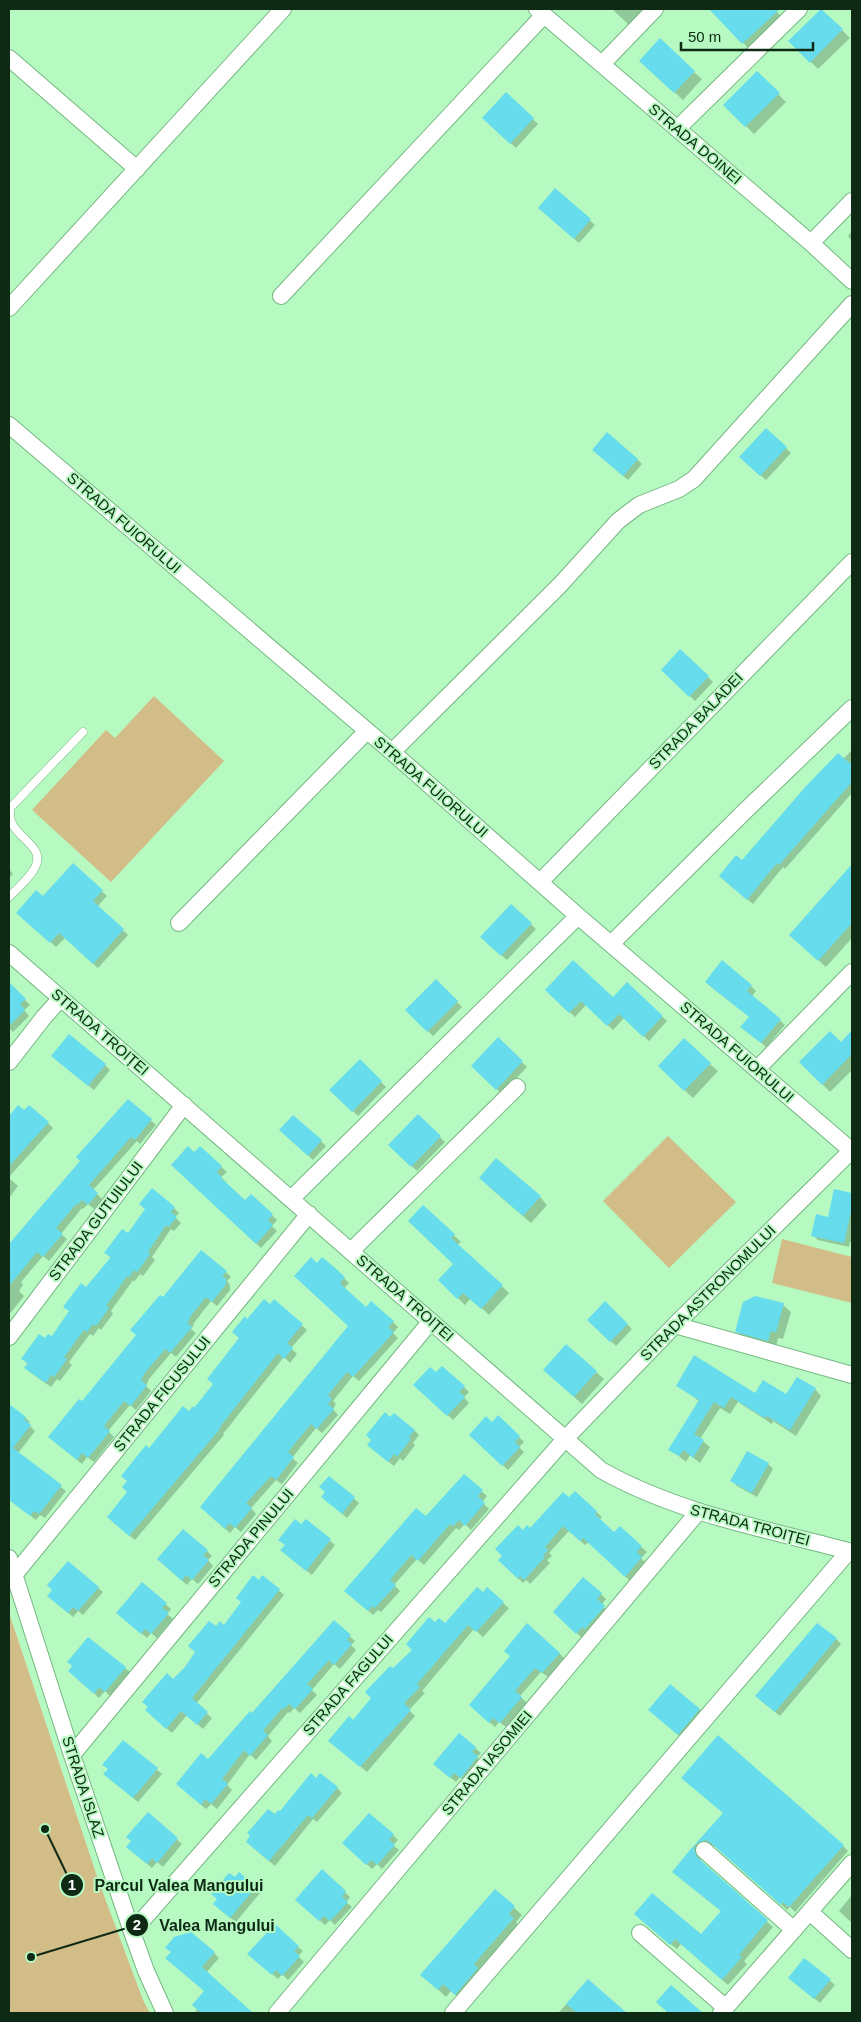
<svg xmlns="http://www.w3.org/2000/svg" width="861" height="2022" font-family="Arial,sans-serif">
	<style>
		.green { fill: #d2bd88 }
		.shadow { fill: #0003 }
		.building { fill: #67dced }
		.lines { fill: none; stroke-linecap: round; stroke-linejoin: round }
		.service-casing { stroke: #75b781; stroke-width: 9 }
		.minor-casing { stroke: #75b781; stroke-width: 18 }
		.service { stroke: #fff; stroke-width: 8 }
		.minor { stroke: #fff; stroke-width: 16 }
		.labels { text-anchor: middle; stroke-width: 4; stroke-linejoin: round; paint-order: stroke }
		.street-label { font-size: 15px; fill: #0e2914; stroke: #b6fac1 }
		.leader { fill: none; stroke: #0e2914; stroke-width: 2 }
		.callout-dot { fill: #0e2914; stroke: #b6fac1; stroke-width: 2 }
		.mark-label { font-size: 15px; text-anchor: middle; font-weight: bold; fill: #fff }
		.callout-label { font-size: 16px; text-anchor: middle; font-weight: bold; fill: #0e2914; stroke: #b6fac1; stroke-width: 4; stroke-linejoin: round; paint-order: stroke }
	</style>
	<rect width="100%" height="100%" fill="#b6fac1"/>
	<path class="green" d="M154,696l70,65 -113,121 -79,-72 74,-80 9,8z
		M668,1136l68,66 -67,66 -66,-67z
		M782,1239l70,18v46l-80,-20z
		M9,1613l91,272 43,115 7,13h-141z"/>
	<path class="shadow" d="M612,9h34l-17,16z
		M710,9h64l10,10 -33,32z
		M822,10l28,28 -32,31 -28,-28z
		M648,68l46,4 8,7 -19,21z
		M757,73l29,29 -32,32 -29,-29z
		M506,94l32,30 -22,24 -32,-30z
		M555,190l40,35 -16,18 -34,-30z
		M852,231v10l-4,-5z
		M786,448l5,5 -25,27 -21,-18z
		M599,455l38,4 5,5 -14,16z
		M681,651l32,31 -18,19 -32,-31z
		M852,750v43l-67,76 -2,-2 -30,37 -28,-23 17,-20z
		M73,865l34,31 -10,11 31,28 -30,33 -33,-30 -9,9 -33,-30z
		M9,869l4,5 -4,4z
		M847,872l5,4v62l-26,29 -29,-26z
		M511,906l25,23 -29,31 -20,-18z
		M436,981l26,26 -29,29 -26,-26z
		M9,984l21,21 -6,5 5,6 -16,16 -4,-4z
		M627,984l40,37 -18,20 -25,-23 -11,12 -27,-25 -11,12 -28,-27 66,9z
		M751,986l5,5 -4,5 33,29 -19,22 -19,-16 3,-14 -39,-30z
		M852,1031v39l-22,22 -29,-30 40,-19z
		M498,1039l29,28 -25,27 -30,-28z
		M58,1061l47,4 5,5 -16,20z
		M360,1061l26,26 -28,29 -27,-26z
		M710,1064l8,7 -25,27 -26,-24z
		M128,1100l28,25 -16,19 -3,-3 -44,49 9,9 -8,10 -6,-5 -5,5 -1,-1 -21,26 6,5 -18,22 -6,-5 -22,26 2,3 -4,6 5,5 -15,19v-61z
		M18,1107l6,5 24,11 5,5 -44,49v-60z
		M418,1115l27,27 -28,29 -28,-26z
		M286,1135l35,6 5,5 -13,14z
		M200,1147l27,25 -6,5 6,6 -2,1 20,18 6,-6 26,24 -5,6 5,5 -16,17 -88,-83 22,-12z
		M9,1178l9,8 -9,12z
		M488,1186l52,11 7,8 -16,18z
		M835,1190l17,4v48h-2l-1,5 -31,-7 -5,-5 16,-17z
		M423,1206l38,36 -4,3 52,48 -20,22 -18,-17 -6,7 -19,-18 9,-23z
		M174,1208l5,5 -4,4 6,6 -7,8 -3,-2 -19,28 3,3 -12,16 -3,-2 -6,8 -1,-2 -22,31 2,3 -12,16 -2,-2 -6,8 -3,-2 -21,28 3,3 -12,16 -3,-2 -6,8 -20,-14 -5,-5 2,-4 -5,-5 22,-19 7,-2 18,-26 -5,-5 22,-18 24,-31 -5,-5 22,-18z
		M317,1265l27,13 5,5 -5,5 22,21 27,13 5,5 -5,6 5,5 -39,43 -6,-5 -20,25 3,3 -3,5 5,6 -16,18 -6,-5 -24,30 6,5 -16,21 -6,-4 -25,28 5,6 -15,18 -6,-5 -5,6 -24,-21 144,-186z
		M226,1272l5,5 -4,4 3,4v5l-13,16 -6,-5 -18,23 1,1 -3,4 5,4 -20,24 -5,-4 -22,26 -3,7 5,5 -15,19 -6,-5 -22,26 6,6 -20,25 -7,-5 -5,7 -27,-22 109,-143z
		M274,1301l33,29 -16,18 6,6 -7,9 -6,-6 -61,77 1,1 -89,105 -22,-18 36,-72 45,-41 20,-24 27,-46 6,-19 23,-14z
		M605,1303l27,26 -16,17 -27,-26z
		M783,1305l8,7 -8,27 -5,-1 -2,10 -32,-9 -8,-8z
		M596,1372l8,7 -22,25 -30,-27z
		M437,1374l27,13 5,5 -5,5 5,6 -16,17 -38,-35z
		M677,1385l79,9 30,2 29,-7 6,7 -25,40 -23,-15 -1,3 -34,-22 -8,12 -10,-6 -20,31 10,8 -10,16 -10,-8 -4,7 -16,-13 29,-48z
		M9,1405l16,12 5,5 -2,2 7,7 -19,25 -7,-5z
		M391,1419l23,11 5,5 -6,8 2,2 -12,16 -3,-3 -6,8 -20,-16z
		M492,1423l27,14 5,5 -5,5 5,5 -16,18 -37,-35z
		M24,1458l42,33 -21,27 -5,-3 -4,5 -27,-21v-9l3,-3 -3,-3v-7z
		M768,1464l5,5 -16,28 -20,-11 -5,-5z
		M464,1476l23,20 -5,6 7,7 -18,21 -6,-6 -6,6 -3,-2 -32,37 -7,-6 -23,26 6,6 -19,21 -3,-2 -5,5 -22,-19z
		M329,1477l30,26 -12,15 -19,-17 -2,-9z
		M575,1493l27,24 -3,3 15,14 6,-6 27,24 -6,6 5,5 -16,18 -41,-39 -4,3 -16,-14 -20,22 3,3 -5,4 3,3 -20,21 -4,-4 -3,3 -23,-23 23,-28 7,-2z
		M306,1520l29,25 -23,30 -25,-20z
		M207,1551l5,5 -4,4 5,6 -15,18 -6,-5 -5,6 -24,-21z
		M263,1577l21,18 -88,109 16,14 -9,11 -16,-14 -15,18 -21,-18 23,-34 42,-53 8,-2z
		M142,1584l29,25 -4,5 6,5 -16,19 -6,-5 -4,5 -25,-21z
		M98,1588l5,4 -20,23 -5,-4 -5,6 -19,-16z
		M483,1593l20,10 6,5 -26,29 -9,-8 -52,62 3,2 -16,17 6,6 -48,56 -31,-26 57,-76 21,-20 22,-26h9z
		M601,1594l5,5 -5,6 8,7 -18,21 -4,-2 -5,7 -27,-26z
		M334,1622l21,19 -4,4 5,5 -16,19 -6,-5 -22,26 5,5 -17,18 -6,-5 -4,5 -2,-1 -20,24 4,5 -16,19 -6,-6 -23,31 5,5 -15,19 -6,-5 -5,5 -23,-20z
		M836,1639l5,5 -61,72 -19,-15z
		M559,1653l5,5 -16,19 -7,-5 -21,24 7,7 -21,24 -7,-5 -4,5 -25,-22z
		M125,1668l5,4 -20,24 -5,-5 -6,7 -24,-23z
		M699,1709l5,5 -21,25 -28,-24z
		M459,1734l22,19 -4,4 5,5 -16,20 -6,-5 -4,5 -16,-13z
		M124,1742l38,32 -24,28 -28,-23z
		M316,1779l21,9 5,5 -25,29 -4,-3 -38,47 -23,-19 23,-31z
		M148,1813l34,31 -19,23 -6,-5 -5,6 -19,-16z
		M724,1814l119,32 5,5 -53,61 -5,-5 -3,3 -69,-62 -6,-3 -10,3 -3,7 3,9 71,63 -29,34 3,3 -19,21 -47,-41 -4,5 -35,-29 59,16 21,-24 -43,-35 11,-26z
		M393,1835l5,5 -5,5 6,5 -17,19 -5,-5 -5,5 -23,-21z
		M322,1871l28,26 -4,5 6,5 -17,18 -5,-5 -5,5 -23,-20z
		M255,1888l5,5 -24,29 -17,-13z
		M496,1891l26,24 -6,7 4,5 -57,75 -12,-11 -5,6 -16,-15z
		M852,1895v28l-13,-12z
		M298,1947l5,4 -5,5 6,6 -16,18 -6,-6 -4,5 -24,-21z
		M214,1953l5,5 -13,15 45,40h-56l11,-21 -34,-29z
		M805,1959l30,26 -15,18 -25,-20z
		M588,1981l37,32h-67z"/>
	<path class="building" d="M709,9h71l-38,35z
		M821,9l22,20 -33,34 -22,-22z
		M660,38l35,33 -21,22 -35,-32z
		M757,71l23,22 -35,34 -22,-22z
		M506,92l28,26 -24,26 -28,-26z
		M555,188l36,31 -17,20 -36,-31z
		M766,428l21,19 -27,29 -21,-19z
		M607,432l31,27 -15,17 -31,-26z
		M680,649l29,27 -20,21 -28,-27z
		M838,753l14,12v17l-73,83 -2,-2 -30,37 -28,-24 17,-21 6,5 65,-75z
		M73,863l30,27 -10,11 31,28 -31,35 -34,-31 -9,10 -34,-30 20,-23 7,6z
		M852,864v59l-34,38 -29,-26z
		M511,904l21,19 -31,33 -21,-19z
		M573,960l40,37 14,-15 36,34 -20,21 -24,-23 -12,12 -26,-25 -12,12 -24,-23z
		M722,960l30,25 -5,6 34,28 -20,24 -21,-16 9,-10 -44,-35z
		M436,979l22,22 -31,31 -22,-22z
		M9,982l17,17 -6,5 5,6 -16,16z
		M852,1030v24l-30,31 -23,-23 31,-31 11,11z
		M69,1034l37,30 -18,22 -37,-30z
		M498,1037l25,24 -27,29 -25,-24z
		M684,1038l27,25 -27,28 -26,-25z
		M360,1059l22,22 -30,31 -23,-22z
		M128,1099l24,20 -17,21 -4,-3 -42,48 9,8 -10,12 -6,-5 -5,5 -1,-1 -20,24 7,6 -10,11 -10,12 -6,-5 -28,34v-42l71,-83 -4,-4z
		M18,1105l6,5 5,-5 20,17 -40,44v-50z
		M418,1114l23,22 -30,31 -23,-22z
		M293,1115l29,25 -14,16 -29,-26z
		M188,1146l6,6 6,-6 22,20 -5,6 5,5 -1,1 24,22 6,-6 22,20 -5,6 5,5 -17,19 -85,-79z
		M496,1158l45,38 -18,20 -44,-38z
		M152,1188l23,19 -4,5 6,5 -9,10 -2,-2 -18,27 2,2 -13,18 -3,-2 -5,7 -2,-1 -21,30 3,2 -13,18 -3,-2 -6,8 -3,-2 -20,27 3,2 -13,18 -3,-2 -5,8 -22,-15 4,-5 -7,-4 18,-25 6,4 3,-4 4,2 17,-25 -6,-4 18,-24 5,4 25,-30 -7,-4 18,-24 6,4 17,-24 -6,-5z
		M834,1189l18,4v14l-8,36 -33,-7 5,-22 12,3z
		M423,1205l32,29 -4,4 52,47 -22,24 -18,-16 -6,6 -19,-19 15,-16 -45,-43z
		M201,1250l26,21 -5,5 4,3v5l-14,18 -6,-5 -17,21 1,1 -3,4 5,4 -22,26 -5,-4 -21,25 -3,6 6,5 -16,21 -7,-5 -20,25 6,5 -22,27 -6,-5 -5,7 -29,-23 31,-38 3,2 54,-66 -6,-5 30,-35 3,2z
		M311,1257l6,6 5,-6 12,10 11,10 -5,6 5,5 21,19 5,-6 23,20 -6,6 6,5 -41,45 -6,-5 -19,23 4,4 -4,5 6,5 -17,20 -6,-5 -19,23 -4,5 6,5 -18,23 -5,-4 -25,27 6,5 -17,20 -6,-5 -4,6 -25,-22 148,-181 -54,-50z
		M755,1296l29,7 -8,29 -5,-1 -3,10 -33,-9 8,-30z
		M264,1299l6,5 4,-5 29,25 -16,19 6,5 -9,11 -6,-6 -59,75 1,1 -91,107 -22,-19 20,-25 -5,-5 5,-6 -6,-5 25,-31 3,3 34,-42 6,5 4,-5 1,2 19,-24 -6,-5 32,-41 -7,-6 13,-16 2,3z
		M605,1301l23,23 -18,18 -23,-22z
		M566,1344l31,27 -23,26 -31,-27z
		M694,1355l61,38 8,-13 23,14 11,-17 19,11 -26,42 -23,-14 -2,2 -34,-21 -7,11 -10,-6 -20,32 10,6 -11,18 -9,-8 -5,6 -11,-6 31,-50 -23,-14z
		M442,1366l23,20 -6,6 6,5 -18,19 -34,-31 17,-18 6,5z
		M9,1404l17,13 -2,2 7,6 -18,23 49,37 -23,29 -5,-3 -4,5 -21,-16z
		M385,1412l5,5 4,-4 21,17 -6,7 2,2 -14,18 -3,-3 -6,8 -21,-17 4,-5 -5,-5z
		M498,1415l22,21 -5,6 5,5 -18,19 -33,-31 17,-19 6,6z
		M747,1451l22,12 -17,30 -22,-12z
		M464,1474l19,16 -5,6 7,7 -20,23 -6,-6 -6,6 -3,-2 -32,37 -7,-6 -21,25 6,5 -21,23 -3,-2 -4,5 -24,-20 72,-83 10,8z
		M329,1476l26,21 -13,17 -21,-17 4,-5 -6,-5z
		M575,1491l22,20 -2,3 19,18 6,-6 22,20 -5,6 5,5 -17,20 -42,-39 -3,3 -17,-15 -18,21 3,3 -5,5 2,2 -21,23 -4,-4 -2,3 -20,-19 4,-4 -7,-7 23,-24 5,5 4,-5 3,3 33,-36 6,5z
		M295,1519l6,5 5,-5 25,20 -25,32 -26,-21 5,-5 -7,-5z
		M183,1529l25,21 -5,5 6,5 -17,20 -6,-5 -4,6 -25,-22z
		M68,1561l31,26 -21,24 -5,-4 -5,6 -21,-17 5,-6 -5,-5z
		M253,1575l6,5 3,-5 18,14 -88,109 16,14 -11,13 -16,-14 -15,18 -21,-19 3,-3 -6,-5 25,-29 6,6 12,-12 10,-15 -7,-6 21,-25 7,5 4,-5 4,4 17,-23 -5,-4z
		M583,1577l19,16 -5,6 8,7 -20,23 -3,-2 -6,7 -23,-22z
		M142,1582l25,21 -5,5 7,5 -18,21 -6,-5 -4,5 -25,-21z
		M477,1587l6,5 4,-5 17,15 -28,30 -8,-7 -51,59 3,3 -16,16 7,7 -51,57 -32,-26 21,-25 4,4 18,-22 -6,-6 25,-26 3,2 19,-18 -6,-6 23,-27 6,5 4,-4 6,5z
		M334,1620l17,15 -4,5 5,4 -18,21 -5,-5 -22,24 6,5 -18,20 -6,-5 -5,5 -2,-1 -19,23 5,4 -18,21 -6,-6 -22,29 6,5 -17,20 -6,-5 -4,6 -25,-21 25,-31 7,6 42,-48 2,2z
		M527,1623l33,30 -18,20 -7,-5 -20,23 7,6 -22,26 -7,-5 -4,5 -20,-18 41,-49 -6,-5z
		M817,1623l20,15 -62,74 -20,-16z
		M88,1637l38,30 -21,25 -6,-5 -5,7 -26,-23 4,-5 -5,-4z
		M670,1684l30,25 -22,26 -30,-25z
		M459,1733l17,14 -4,5 6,4 -17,22 -7,-5 -4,5 -17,-14z
		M718,1735l126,110 -55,62 -6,-5 -2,3 -70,-62 -5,-3 -9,3 -3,5 3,9 71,63 -29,35 3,2 -20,23 -47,-41 -5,6 -36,-31 18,-21 49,41 20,-23 -49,-39 17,-21 34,-38 -42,-35z
		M123,1740l35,28 -25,30 -30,-24 5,-5 -6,-4z
		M311,1773l5,5 4,-5 18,14 -26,31 -4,-3 -39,46 -23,-19 4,-6 -3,-3 21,-24 7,5 3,-4 2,1z
		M148,1812l30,26 -21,25 -5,-5 -5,6 -21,-17 5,-6 -5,-4z
		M369,1813l25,21 -5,6 6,5 -18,20 -6,-5 -5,5 -24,-22z
		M322,1869l24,22 -4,6 6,5 -18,19 -6,-5 -5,5 -24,-21z
		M239,1872l17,15 -26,31 -17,-14 4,-5 -6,-5 18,-21 6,4z
		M495,1889l20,17 -6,8 5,4 -40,46 4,4 -23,27 -12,-11 -5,6 -18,-15z
		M275,1924l24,22 -5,5 6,5 -18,20 -6,-6 -4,5 -25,-21z
		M191,1932l24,20 -13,15 51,46h-52l-9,-8 12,-14 -39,-33 6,-6 -6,-4 9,-11z
		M804,1958l27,21 -17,20 -26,-21z
		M588,1979l39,34h-50l-11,-9z
		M671,1985l32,28h-35l-12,-11z"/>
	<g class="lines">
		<defs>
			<path id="service" d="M9,897c8,-8 18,-17 24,-26 19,-29 -31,-33 -22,-64l72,-75"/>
			<path id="minor" d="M537,9l274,234 41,38
				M9,58l128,111
				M602,64l53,-55
				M677,129l122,-120
				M811,243l41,-42
				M281,296l263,-281
				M9,308l274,-299
				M9,425l383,327 186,164 274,235
				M392,752l168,-167 58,-64 21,-16 40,-16 15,-10 158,-175
				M540,882l312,-320
				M179,923l188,-192
				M612,943l132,-131 108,-104
				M9,953l592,517c78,44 166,59 251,82
				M9,1062l35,-45 17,-19
				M757,1069l95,-97
				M291,1199l287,-283
				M351,1251l166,-164
				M675,1325l177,50
				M9,1337l175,-232
				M9,1558l63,197 60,177 14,39 19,42
				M15,1574l294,-360
				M72,1755l359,-434
				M704,1850l90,80
				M810,1912l42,38
				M132,1932l433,-493 110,-114 177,-175
				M640,1933l86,75
				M277,2013l421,-501
				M453,2013l396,-462
				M721,2013l131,-150"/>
		</defs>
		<use href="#service" class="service-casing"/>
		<use href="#minor" class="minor-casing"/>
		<use href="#service" class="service"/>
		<use href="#minor" class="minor"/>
	</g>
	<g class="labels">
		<g class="street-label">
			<text transform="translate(695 144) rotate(40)" y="5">STRADA DOINEI</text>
			<text transform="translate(124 523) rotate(41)" y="5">STRADA FUIORULUI</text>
			<text transform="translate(696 721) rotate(-46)" y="5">STRADA BALADEI</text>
			<text transform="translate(431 787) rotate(41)" y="5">STRADA FUIORULUI</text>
			<text transform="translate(100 1032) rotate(41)" y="5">STRADA TROIȚEI</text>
			<text transform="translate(737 1052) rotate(41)" y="5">STRADA FUIORULUI</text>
			<text transform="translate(96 1221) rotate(-53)" y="5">STRADA GUTUIULUI</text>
			<text transform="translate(708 1293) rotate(-45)" y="5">STRADA ASTRONOMULUI</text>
			<text transform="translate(405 1298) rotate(41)" y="5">STRADA TROIȚEI</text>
			<text transform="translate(162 1394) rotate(-51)" y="5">STRADA FICUSULUI</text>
			<text transform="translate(750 1525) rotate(15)" y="5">STRADA TROIȚEI</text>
			<text transform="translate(251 1538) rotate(-50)" y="5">STRADA PINULUI</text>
			<text transform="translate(348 1685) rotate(-49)" y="5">STRADA FAGULUI</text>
			<text transform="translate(487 1763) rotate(-50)" y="5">STRADA IASOMIEI</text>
			<text transform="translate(83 1787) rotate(72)" y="5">STRADA ISLAZ</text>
		</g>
	</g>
	<path class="leader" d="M45 1829L72 1885M31 1957L137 1925"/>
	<g class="callout-dot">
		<circle cx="45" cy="1829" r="5"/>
		<circle cx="31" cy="1957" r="5"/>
		<circle cx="72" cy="1885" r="12"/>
		<circle cx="137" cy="1925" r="12"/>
	</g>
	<g class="mark-label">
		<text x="72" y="1890">1</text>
		<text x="137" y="1930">2</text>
	</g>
	<g class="callout-label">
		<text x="179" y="1891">Parcul Valea Mangului</text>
		<text x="217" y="1931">Valea Mangului</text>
	</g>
	<rect width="861" height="2022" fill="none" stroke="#0e2914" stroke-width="20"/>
	<path d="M681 42v8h132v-8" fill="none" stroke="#0e2914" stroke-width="2.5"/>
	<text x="688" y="42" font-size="15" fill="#0e2914" stroke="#b6fac1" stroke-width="4" paint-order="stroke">50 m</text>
</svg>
